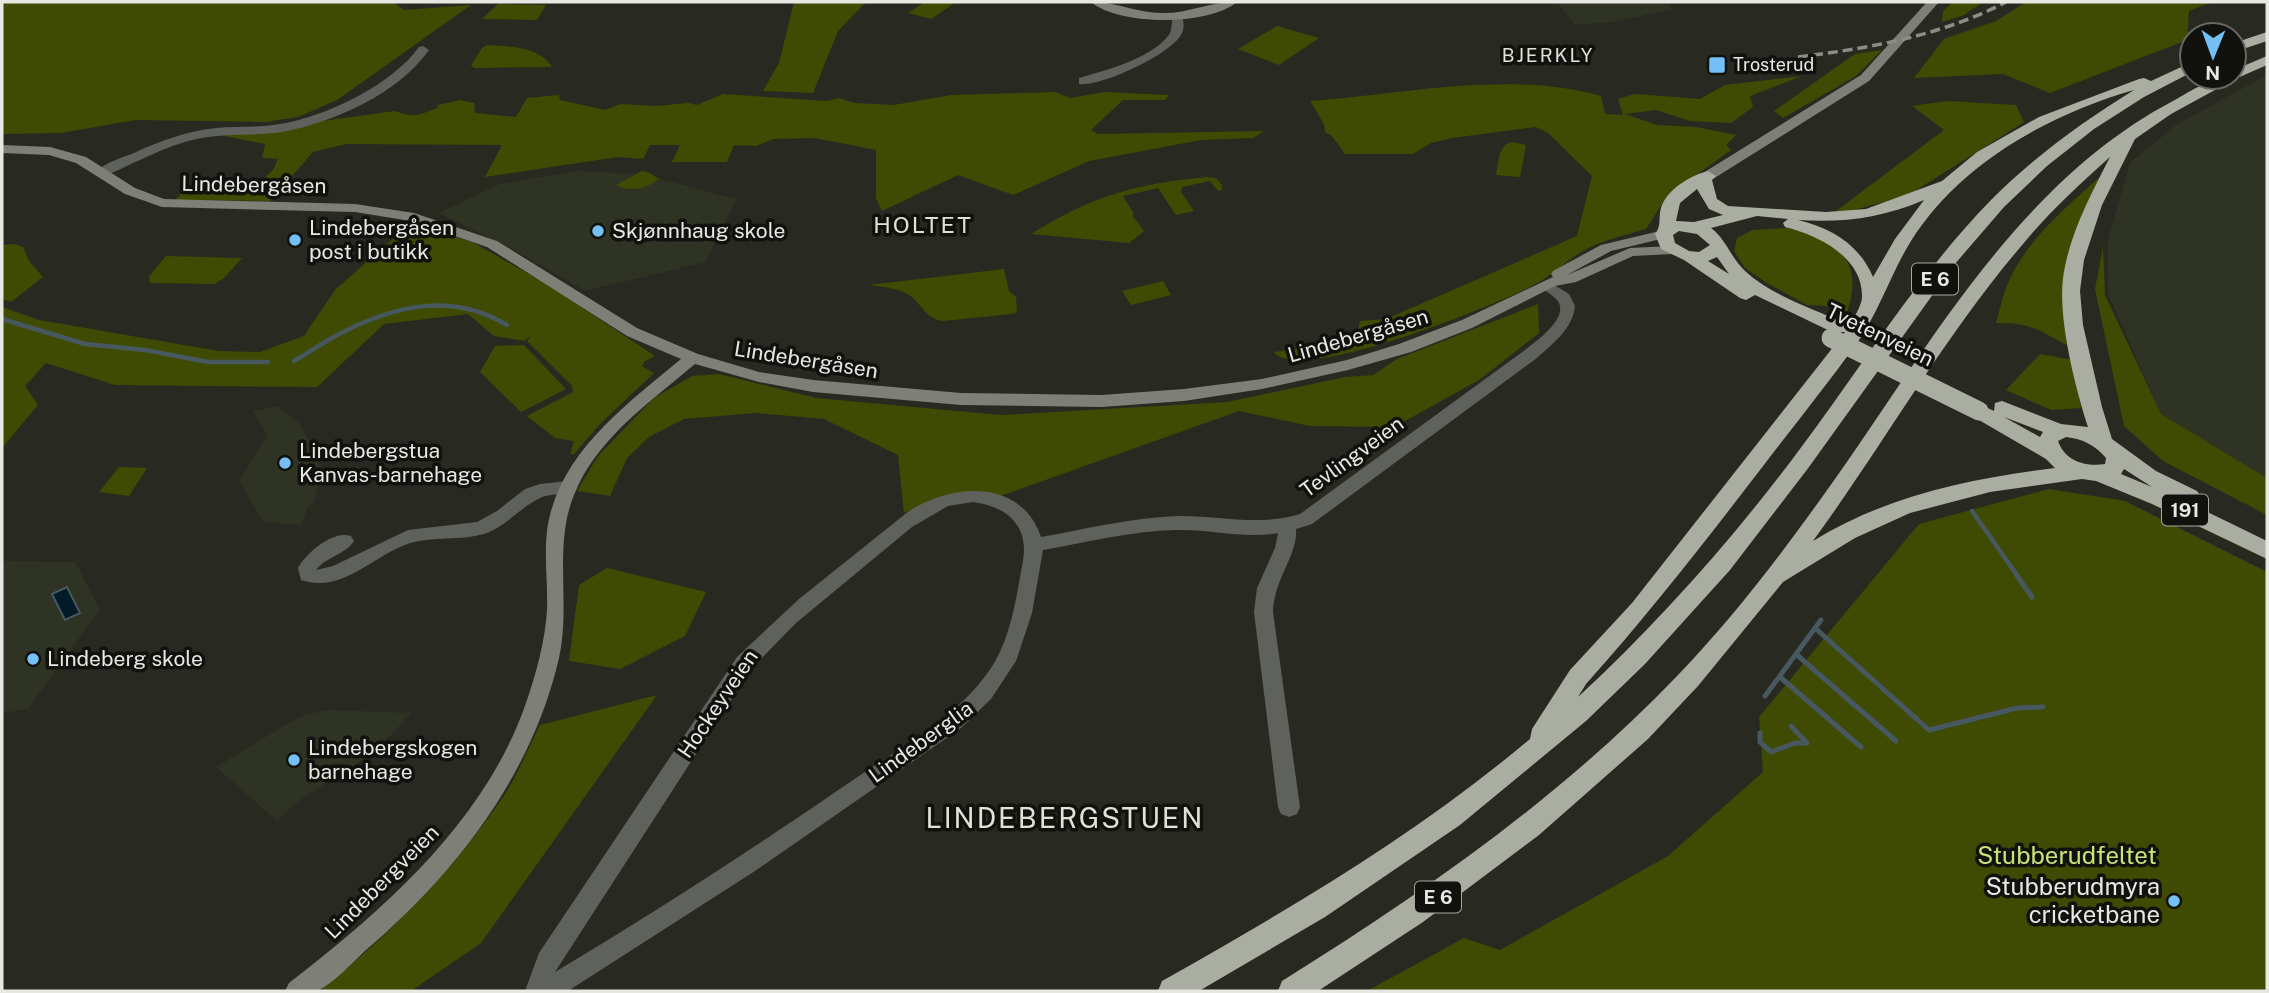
<svg xmlns="http://www.w3.org/2000/svg" width="2269" height="993" font-family="'Public Sans',sans-serif">
	<style>
		.built { fill: #2f3324 }
		.green { fill: #3f4b02 }
		.water { fill: #031a29; stroke: #475860; stroke-width: 2 }
		.lines { fill: none; stroke-linecap: round; stroke-linejoin: round }
		.stream-far1 { stroke: #475860; stroke-width: 4.5 }
		.stream { stroke: #475860; stroke-width: 5 }
		.street { fill: #5f615c; fill-rule: evenodd }
		.secondary { fill: #7e8078; fill-rule: evenodd }
		.highway { fill: #aaada2; fill-rule: evenodd }
		.rail { stroke: #8c8d86; stroke-width: 3.5; stroke-dasharray: 10 5; stroke-linecap: butt }
		.highway-bridge { stroke: #aaada2; stroke-width: 19 }
		.poi-dot { fill: #74c0f6; stroke: #11120e; stroke-width: 2.5 }
		.labels { text-anchor: middle; stroke-width: 7; stroke-linejoin: round; paint-order: stroke }
		.far-poi-label { font-size: 18px; fill: #e7e8e2; stroke: #11120e; text-anchor: start }
		.far-neighbourhood-label { font-size: 19px; letter-spacing: 2px; fill: #dfe3d7; stroke: #11120e }
		.shield { fill: #11120e; stroke: #a7a8a2; stroke-width: 2 }
		.shield-label { font-size: 19px; font-weight: bold; fill: #e7e8e2 }
		.street-label { font-size: 21px; fill: #e7e8e2; stroke: #11120e }
		.poi-label { font-size: 21px; fill: #e7e8e2; stroke: #11120e; text-anchor: start }
		.neighbourhood-label { font-size: 23px; letter-spacing: 2px; fill: #dfe3d7; stroke: #11120e }
		.near-park-label { font-size: 24px; fill: #cae376; stroke: #11120e }
		.near-poi-label { font-size: 24px; fill: #e7e8e2; stroke: #11120e; text-anchor: end }
		.near-neighbourhood-label { font-size: 28px; letter-spacing: 2px; fill: #dfe3d7; stroke: #11120e }
	</style>
	<rect width="100%" height="100%" fill="#282a21"/>
	<path class="built" d="M1557,2h110l5,7 -62,14 -36,1z
		M2267,75v403l-106,-64 -53,-120v-55l22,-76 46,-38z
		M578,171l64,3 94,25 -30,63 -121,29 -72,-42 -74,-36 61,-29z
		M273,407h5l21,15 24,48 -10,34 -6,3 -5,18 -39,-3 -24,-42 28,-44 -14,-25z
		M2,561l73,1 25,47 -72,100 -26,4z
		M325,710l87,3 -25,26 -5,1 -5,10 -80,52 -20,19 -61,-54 83,-50z"/>
	<path class="green" d="M2,2h391l11,8 67,-5 -134,95 -39,17 -33,5 -130,-2 -74,13 -59,1z
		M794,2h72l-28,29 -25,62 -50,-2 16,-28z
		M925,2h31l-25,17 -23,-6z
		M1953,2h30l-19,13 -22,7 1,-11z
		M2026,2h186l-23,9 -2,29 -137,53 -47,-19 -89,4 30,-39 52,-18z
		M498,4l48,1 -9,15 -55,-1z
		M1277,26l42,12 -40,27 -41,-16z
		M487,45c22,1 53,2 65,22l-78,1 -3,-3 11,-17z
		M1882,50l-26,26 -73,42 -9,-7 81,-57z
		M1802,76l-52,20 3,11 -22,16 -41,-2 -34,-11 -31,4 32,11 39,2 40,8 -10,10 5,5 -64,46 -21,33c-17,5 -35,9 -51,16 -23,9 -41,30 -63,41 -34,18 -235,100 -258,66 30,-3 58,-8 84,-21l2,-10 26,-2 191,-83 15,-60 -44,-43 -12,-6 -84,11 -21,5 -18,11h-68l-13,-18 -7,-4 -1,-8 -14,-23c95,-7 197,-31 291,-5l4,18 18,1 -5,-16 17,-5 65,5 25,-14z
		M1056,92l14,6 35,-6 64,3 -4,5h-42l-32,30 7,4 166,-3 -11,7 -52,2 -112,21 -76,34 -55,-20 -76,36 -6,-13v-48l-61,-12 -42,1 -17,7 -22,-1 -7,17h-55l8,-17h-30l-7,14 -25,-2 -133,20 17,-32 -156,-1 -33,8 -43,49 -94,-1 7,-9 72,-4 18,-17 5,-11 -16,-1 3,-14 -46,-9 176,-24c17,7 26,4 42,-3l1,-3 22,-5 14,3 1,10 41,4 11,-19 32,-3 1,5 45,10 16,-6 35,2 32,-3 9,2 26,-11 103,7 13,-3 15,5 40,2 57,-10z
		M1947,101l69,4 8,17 -117,74 -61,16 -10,-1 108,-81 -32,-24z
		M1513,142l13,3 -6,32 -24,-2c3,-14 2,-31 17,-33z
		M642,171l8,2 9,6c-13,10 -28,14 -43,6z
		M1206,177l10,1 6,7v5l-4,1 -8,-10 -28,6 -1,5 13,19 -18,4 -18,-27 -35,8 11,18 -2,1 12,16 -15,12 -98,-9c61,-38 104,-50 175,-57z
		M2100,177l-30,86 4,86c-32,-16 -40,-27 -78,-26 4,-14 7,-29 13,-42 18,-41 58,-75 91,-104z
		M411,223l61,19 71,40 112,74 -10,5 -3,5 12,7 -53,50 -27,31h-4l4,-13 -19,-3 -28,-22 46,-24 -1,-6 -45,-45 6,-7 -9,7 -30,-5 -26,-22 -84,10 -67,63 -202,-2 -69,-22 -21,23 13,19 -36,43v-141l37,13 180,31 41,1 44,-16 31,-46z
		M1788,228c51,12 76,32 59,85l-21,-7 -19,-1 -40,-22 -22,-15 -11,-17 3,-13 16,-8z
		M15,244l8,3 6,14 14,16 -32,25 -9,-3v-54z
		M2103,247l2,48 56,119 106,64v37l-104,-54 -39,-35 -29,-137z
		M166,256l76,2 -18,20 -10,6 -64,-1 -1,-7z
		M1004,269l5,22 7,6 1,15 -5,2 -70,7c-16,-3 -19,-14 -30,-24 -12,-9 -29,-10 -43,-12z
		M1163,281l8,14 -40,10 -9,-14z
		M1538,304l1,29 -60,47 -85,47 -84,-1 -71,-15 -258,92c-30,-3 -50,-2 -77,10l-6,-58 -74,-36 -69,-6 -71,6 -35,18 -22,21 -17,38 -33,-5 21,-35 56,-58 38,-22 27,-2 97,24 185,17 226,-13 118,-25 28,-2 24,-16z
		M524,345l42,44 -45,23 -41,-40 15,-26z
		M2040,354l33,6 8,48 -30,2 -45,-20z
		M119,467l28,1 -18,28 -30,-4z
		M2049,489l76,12 142,71v419h-900l97,-53 36,12 168,-94 95,-84 -4,-55 160,-193z
		M607,568l99,24 -21,44 -65,33 -51,-8 10,-76z
		M657,695l-176,248 -70,48h-92c71,-56 133,-119 184,-194 15,-22 25,-49 37,-72z"/>
	<path class="water" d="M67,587l13,26 -15,7 -13,-26z"/>
	<g class="lines">
		<path class="stream-far1" d="M2,319l83,25 60,6 63,12h60
			M294,361c16,-9 31,-20 47,-28 55,-28 111,-41 166,-8
			M1972,511l47,67"/>
		<path class="stream" d="M2017,576l15,21
			M1815,628l114,102 88,-22 26,-1
			M1797,655l99,86
			M1780,677l81,70
			M1765,696l56,-76
			M1760,733v9l11,10 24,-9h12l-16,-17"/>
		<path class="street" d="M1173,14h8c3,6 4,14 0,21 -12,20 -80,52 -102,49v-6c28,-8 71,-19 90,-43 4,-7 2,-15 4,-21z
			M423,46l6,4c-31,44 -95,72 -147,82 -27,4 -54,1 -80,6 -34,6 -64,24 -95,37h-10l-2,-3c10,-9 26,-14 39,-19 26,-12 53,-22 82,-25 21,-2 43,0 64,-4 45,-7 112,-39 139,-77z
			M1546,280l23,14 6,12c-2,23 -23,38 -38,52l-225,166 -16,5c2,26 -22,50 -23,83l27,195 -3,7 -8,3 -8,-3 -3,-7 -24,-195 3,-24 18,-40 3,-15c-34,6 -68,-4 -102,-3 -45,1 -89,12 -133,20l-11,63 -16,48 -25,38 -30,29 -206,143 -187,120h-43l14,-38 198,-296 62,-58 110,-88c43,-28 112,-33 132,26 45,-8 89,-19 135,-21 42,-1 82,11 124,-2l225,-164c11,-9 46,-33 32,-50 -5,-6 -13,-9 -18,-15zM973,502c33,4 56,23 50,59 -7,37 -12,79 -34,110 -34,48 -89,77 -136,109 -97,67 -196,131 -298,192l196,-303 45,-46 116,-96 36,-21z
			M568,481l6,1 3,5 -3,5c-12,3 -25,1 -36,7 -20,10 -32,28 -54,35 -24,7 -50,2 -74,9 -37,12 -67,51 -109,37l-3,-12c8,-15 35,-38 53,-32l3,5c-8,13 -28,16 -38,29l17,-4 75,-36 69,-8 20,-11 28,-22 15,-5z"/>
		<path class="secondary" d="M1091,2c23,-1 46,11 70,11 26,1 51,-12 76,-11 -29,24 -117,24 -146,0z
			M1927,2h12l-70,79 -156,98h-10v-6l158,-98z
			M2,145l48,2 36,10 49,31 29,11 191,5 59,9 83,28 140,87 61,26 61,18 54,8 148,13 140,2 83,-6 78,-10 85,-19 52,-16 63,-24 91,-43 -2,-3 2,-3 48,-26 63,-15 7,4 -2,3 -58,14 -44,24 63,-27 43,-2 7,4 -7,4 -40,2 -57,26 -21,4 -83,42 -61,24 -63,18 -86,19 -78,12 -83,6 -140,-2 -148,-13 -54,-10 -64,-18c-45,38 -99,75 -121,131 -21,51 -3,110 -15,163 -27,117 -103,215 -193,292 -14,13 -32,33 -49,41 -8,2 -23,0 -32,0l4,-8c95,-73 197,-163 237,-280 10,-29 19,-61 21,-93 1,-26 -3,-53 0,-79 10,-77 79,-126 134,-172l-54,-23 -140,-89 -76,-26 -56,-9 -193,-5 -37,-13 -49,-31 -27,-8 -47,-2z"/>
		<path class="highway" d="M2267,32v9l-33,11v-9z
			M2267,56v9l-32,14 -64,35 -36,25 -33,66 -18,55 -4,31 3,34 19,82 10,32 44,32 41,20 4,6 -4,6 -6,1 76,37v18l-115,-55 -56,-23 -14,-2 -92,13 -80,21 -55,25 -72,44 -85,104 -50,53 -109,96 -116,87 -105,69h-40l4,-10c143,-89 279,-184 396,-306 54,-56 102,-119 147,-182 101,-140 190,-309 348,-392 20,-11 38,-24 61,-24v-7zM2110,157c-20,39 -41,78 -47,121 -5,41 12,109 25,149l-27,-3 -59,-23 -7,2 -1,8 -15,-7 -7,2 -3,5 3,5 74,43 9,9c-84,10 -169,28 -242,73 71,-97 131,-205 210,-297 26,-32 56,-59 87,-87zM2004,417l39,15 -3,5zM2066,437c17,2 29,8 40,21l-1,6c-20,3 -40,-3 -47,-23zM2124,469l28,18 -31,-13z
			M2192,62v10l-48,25 -50,32 -47,37 -43,41 -50,58 -145,202 -79,103 -85,94 -59,57 -126,104 -135,92 -126,74h-41l4,-10c128,-72 255,-147 368,-242l2,-10 38,-59 62,-67 213,-271h-13l-77,-37 -9,5 -6,-2 -56,-38 -23,-11 -6,-15c7,-8 3,-17 6,-26 5,-18 30,-33 47,-37l8,5 -4,4 5,19 11,7 98,6 40,-3 76,-28 35,-29 62,-35 100,-38 5,-1 7,3zM2134,90c-52,32 -100,67 -143,110 -75,77 -132,171 -197,257 -65,86 -136,166 -216,240l8,-13c62,-69 118,-141 174,-214 32,-42 66,-84 97,-127 22,-31 34,-70 54,-102 49,-78 139,-127 223,-151zM1697,189l12,20 14,6 -29,7 -18,-1 4,-18zM1924,200l-29,39 -22,38c-14,-33 -42,-49 -75,-57 45,3 84,-2 126,-20zM1757,216l31,3 -5,4 2,4c33,8 78,30 77,70 0,9 -10,23 -14,31l-2,-4c-34,-16 -74,-28 -101,-53 -14,-13 -19,-32 -34,-43zM1679,231l18,3 13,11 -11,7 -10,-1 -14,-8 -2,-8zM1717,257l12,17 -21,-13z"/>
		<path class="rail" d="M1798,57c73,-9 142,-21 208,-55"/>
		<path class="highway-bridge" d="M1831,338l148,73"/>
	</g>
	<g class="poi-dot">
		<rect x="1708" y="56" width="18" height="18" rx="3.5"/>
		<circle cx="598" cy="231" r="7"/>
		<circle cx="295" cy="240" r="7"/>
		<circle cx="285" cy="463" r="7"/>
		<circle cx="33" cy="659" r="7"/>
		<circle cx="294" cy="760" r="7"/>
		<circle cx="2174" cy="901" r="7"/>
	</g>
	<g class="labels">
		<g class="far-poi-label">
			<text x="1733" y="71">Trosterud</text>
		</g>
		<g class="far-neighbourhood-label">
			<text x="1548" y="62">BJERKLY</text>
		</g>
		<g class="shield">
			<rect x="1912" y="263.5" width="46" height="31" rx="5"/>
			<rect x="2162" y="494.5" width="46" height="31" rx="5"/>
			<rect x="1415" y="881.5" width="46" height="31" rx="5"/>
		</g>
		<g class="shield-label">
			<text x="1935" y="286">E 6</text>
			<text x="2185" y="517">191</text>
			<text x="1438" y="904">E 6</text>
		</g>
		<g class="street-label">
			<text transform="translate(254 185) rotate(1)" y="7">Lindebergåsen</text>
			<text transform="translate(1880 335) rotate(26)" y="7">Tvetenveien</text>
			<text transform="translate(1358 336) rotate(-16)" y="7">Lindebergåsen</text>
			<text transform="translate(806 360) rotate(9)" y="7">Lindebergåsen</text>
			<text transform="translate(1352 457) rotate(-36)" y="7">Tevlingveien</text>
			<text transform="translate(718 704) rotate(-56)" y="7">Hockeyveien</text>
			<text transform="translate(921 742) rotate(-36)" y="7">Lindeberglia</text>
			<text transform="translate(382 882) rotate(-45)" y="7">Lindebergveien</text>
		</g>
		<g class="poi-label">
			<text x="309" y="235">Lindebergåsen<tspan x="309" dy="24">post i butikk</tspan></text>
			<text x="612" y="238">Skjønnhaug skole</text>
			<text x="299" y="458">Lindebergstua<tspan x="299" dy="24">Kanvas-barnehage</tspan></text>
			<text x="47" y="666">Lindeberg skole</text>
			<text x="308" y="755">Lindebergskogen<tspan x="308" dy="24">barnehage</tspan></text>
		</g>
		<g class="neighbourhood-label">
			<text x="923" y="233">HOLTET</text>
		</g>
		<g class="near-park-label">
			<text x="2067" y="864">Stubberudfeltet</text>
		</g>
		<g class="near-poi-label">
			<text x="2160" y="895">Stubberudmyra<tspan x="2160" dy="28">cricketbane</tspan></text>
		</g>
		<g class="near-neighbourhood-label">
			<text x="1065" y="828">LINDEBERGSTUEN</text>
		</g>
	</g>
	<rect width="2269" height="993" fill="none" stroke="#e7e8e2" stroke-width="7"/>
	<g transform="translate(2213 56) rotate(181)"><circle r="33" fill="#11120e" stroke="#676863" stroke-width="2"/>
	<path d="M0-5L12 26L0 18L-12 26Z" fill="#74c0f6"/>
	<text y="-10" font-size="19" font-weight="bold" text-anchor="middle" fill="#e7e8e2">N</text>
	</g>
</svg>
